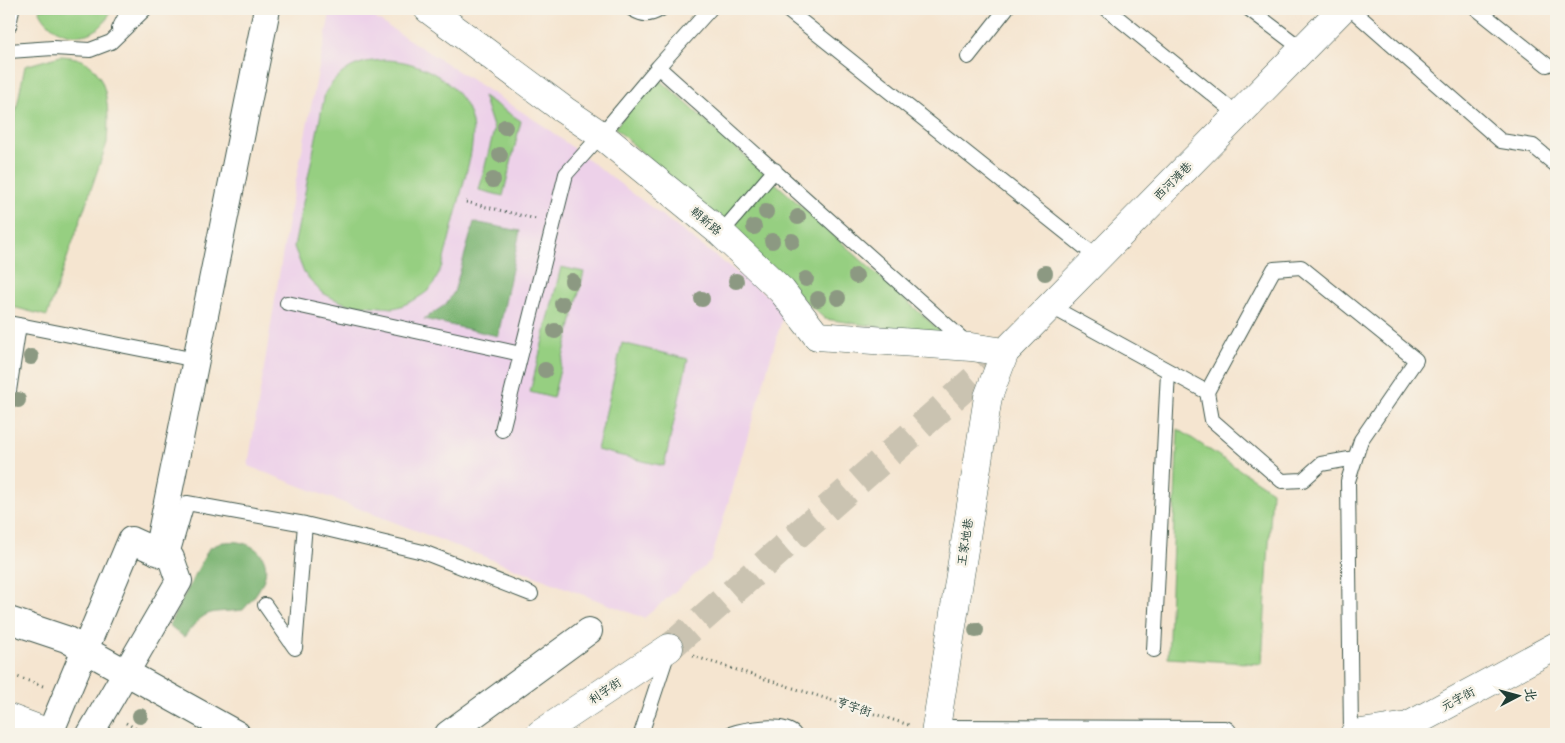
<svg xmlns="http://www.w3.org/2000/svg" width="1565" height="743" font-family="Kalam,'LXGW WenKai TC',sans-serif">
	<style>
		.built { fill: #edd1e9 }
		.green { fill: #96cf81; stroke: #5a865a }
		.forest { fill: #78b26f; stroke: #4c7852 }
		.lines { fill: none; stroke-linecap: round; stroke-linejoin: round }
		.secondary-tunnel { stroke: #cac3b1; stroke-width: 28; stroke-dasharray: 28 14; stroke-linecap: butt }
		.lane-casing { stroke: #3f564b; stroke-width: 16 }
		.street-casing { stroke: #3f564b; stroke-width: 28 }
		.secondary-casing { stroke: #3f564b; stroke-width: 29 }
		.path { stroke: #3f564b; stroke-width: 3; stroke-dasharray: 1 4; stroke-linecap: butt }
		.lane { stroke: #fff; stroke-width: 14 }
		.street { stroke: #fff; stroke-width: 26 }
		.secondary { stroke: #fff; stroke-width: 28 }
		.tree { fill: #8c9982 }
		.labels { text-anchor: middle; stroke-width: 5; stroke-linejoin: round; paint-order: stroke }
		.street-label { font-size: 12px; fill: #1f3d34; stroke: #f7f3e8 }
	</style>
	<rect width="100%" height="100%" fill="#f7f3e8"/>
	<filter id="ink" filterUnits="userSpaceOnUse"><feTurbulence type="fractalNoise" baseFrequency=".02" numOctaves="2"/><feDisplacementMap in="SourceGraphic" scale="10" xChannelSelector="R" yChannelSelector="G"/><feConvolveMatrix kernelMatrix="1 2 1 2 8 2 1 2 1" color-interpolation-filters="sRGB"/></filter>
	<filter id="wash" filterUnits="userSpaceOnUse"><feTurbulence type="fractalNoise" baseFrequency=".0096" numOctaves="4" result="noise"/><feDisplacementMap in="SourceGraphic" scale="20" xChannelSelector="R" yChannelSelector="G"/><feGaussianBlur stdDeviation="1.12" result="paint"/><feColorMatrix in="noise" values="0 0 0 0 0 0 0 0 0 0 0 0 0 0 0 0 0 1.4 0 .05"/><feComposite in="paint" operator="in"/></filter>
	<g filter="url(#wash)">
		<rect width="100%" height="100%" fill="#f5e5d0"/>
		<path class="built" d="M331,9h30l183,117 241,183 -74,252 -67,57 -396,-152 41,-252z"/>
		<path class="green" d="M39,9h72c-10,36 -59,34 -72,0z
			M60,56c5,0 11,1 16,2 35,9 33,57 31,85l-60,173 -38,-10v-160l16,-80z
			M383,60c37,-1 82,24 89,63 2,11 0,23 -2,35l-27,105c-4,9 -7,19 -13,26 -7,7 -27,18 -37,19l-46,-4 -13,-5 -13,-7 -17,-19 -10,-26 31,-154c7,-12 20,-25 34,-29 7,-3 16,-3 24,-4z
			M656,76l291,261 -122,-18 -210,-191z
			M483,96l38,25 -18,75 -24,-6 15,-60z
			M561,267l23,5 -31,126 -23,-6z
			M622,343l66,16 -24,107 -67,-16z
			M1178,429l94,62 -10,173 -94,-6z"/>
		<path class="forest" d="M474,222l46,9 -22,105 -74,-17 21,-14 9,-13z
			M223,542c4,0 10,-1 15,0 23,4 34,20 24,42 -5,10 -12,18 -19,26 -34,4 -35,-4 -59,27l-15,-12 40,-77z"/>
	</g>
	<g filter="url(#ink)">
		<g class="lines">
			<path class="secondary-tunnel" d="M669,648l336,-296"/>
			<defs>
				<path id="lane" d="M632,9c12,7 17,7 29,0
					M786,9l312,249
					M1107,9l131,106
					M1249,9l53,40
					M1351,9l150,132 32,5 23,19
					M1477,9l70,56
					M9,26l3,-17
					M119,29l10,-20
					M9,51l44,-3 37,2 21,-8 34,-33
					M968,57l38,-48
					M658,67l52,-58
					M721,233l54,-63
					M287,303l234,51
					M1050,306l157,86 5,28 70,61 21,-1 18,-16 34,-6
					M9,323l187,37
					M9,391l10,-66
					M1207,392l67,-123 27,-2 115,93 -55,80 -13,41 3,253
					M502,430l64,-256 35,-39 57,-68 311,278
					M305,524l118,28 108,42
					M171,558l16,-55 118,21 -10,124 -30,-43
					M1154,650l14,-278
					M641,734l27,-82
					M730,734c14,-5 52,-12 64,0"/>
				<path id="street" d="M157,552l110,-543
					M9,620l57,19 171,95
					M50,733l81,-193 40,18 8,23 -89,153
					M935,733l289,1
					M448,734l141,-103"/>
				<path id="secondary" d="M428,9l136,101 37,25 120,98 61,58 35,45 154,11 34,5
					M9,718l43,16
					M540,734l129,-86
					M935,734l53,-337 17,-45 337,-343
					M1354,734l54,-8 148,-80"/>
			</defs>
			<use href="#lane" class="lane-casing"/>
			<use href="#street" class="street-casing"/>
			<use href="#secondary" class="secondary-casing"/>
			<path class="path" d="M466,202l70,17
				M693,656l216,69
				M9,674l34,12
				M126,723l19,11"/>
			<use href="#lane" class="lane"/>
			<use href="#street" class="street"/>
			<use href="#secondary" class="secondary"/>
		</g>
		<g class="tree">
			<circle cx="505" cy="127" r="8"/>
			<circle cx="500" cy="155" r="8"/>
			<circle cx="493" cy="180" r="8"/>
			<circle cx="766" cy="212" r="8"/>
			<circle cx="798" cy="217" r="8"/>
			<circle cx="754" cy="227" r="8"/>
			<circle cx="772" cy="241" r="8"/>
			<circle cx="792" cy="241" r="8"/>
			<circle cx="1045" cy="273" r="8"/>
			<circle cx="856" cy="276" r="8"/>
			<circle cx="806" cy="279" r="8"/>
			<circle cx="572" cy="281" r="8"/>
			<circle cx="736" cy="281" r="8"/>
			<circle cx="838" cy="298" r="8"/>
			<circle cx="702" cy="299" r="8"/>
			<circle cx="818" cy="299" r="8"/>
			<circle cx="562" cy="304" r="8"/>
			<circle cx="555" cy="331" r="8"/>
			<circle cx="31" cy="357" r="8"/>
			<circle cx="545" cy="370" r="8"/>
			<circle cx="18" cy="400" r="8"/>
			<circle cx="976" cy="630" r="8"/>
			<circle cx="140" cy="716" r="8"/>
		</g>
	</g>
	<g class="labels">
		<g class="street-label">
			<text transform="translate(1173 181) rotate(-45)" y="4">西河滩巷</text>
			<text transform="translate(706 221) rotate(40)" y="4">朝新路</text>
			<text transform="translate(965 542) rotate(-81)" y="4">王家地巷</text>
			<text transform="translate(605 691) rotate(-34)" y="4">利字街</text>
			<text transform="translate(1458 699) rotate(-28)" y="4">元字街</text>
			<text transform="translate(854 707) rotate(18)" y="4">亨字街</text>
		</g>
	</g>
	<rect width="1565" height="743" fill="none" stroke="#f7f3e8" stroke-width="30"/>
	<g transform="translate(1518 696) rotate(84)" stroke="#f7f3e8" stroke-width="4" paint-order="stroke">
	<path d="M0-4L9 19L0 12L-9 19Z" fill="#1f3d34"/>
	<text y="-8" font-size="14" font-weight="bold" text-anchor="middle" fill="#1f3d34">北</text>
	</g>
</svg>
